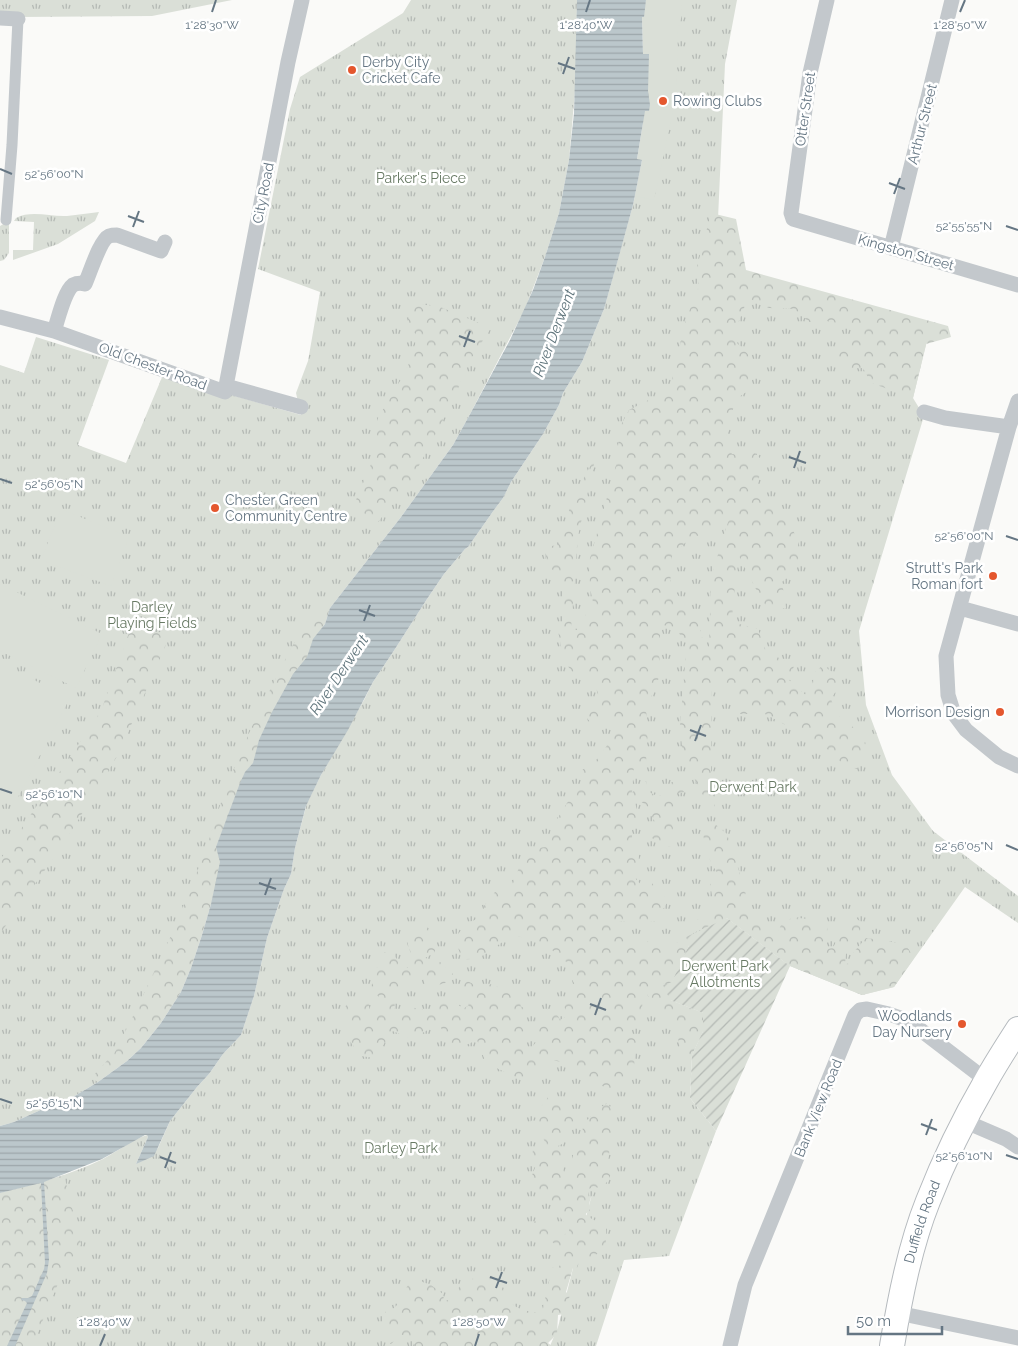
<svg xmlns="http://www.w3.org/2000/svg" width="1018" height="1346" font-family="Raleway,sans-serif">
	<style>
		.grass { fill: url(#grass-tufts) }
		.forest { fill: url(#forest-crowns); fill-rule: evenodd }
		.garden { fill: url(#garden-furrows) }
		.pitch { fill: #dadfd7 }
		.water { fill: url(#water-rules) }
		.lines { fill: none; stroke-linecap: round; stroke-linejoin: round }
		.primary-casing { stroke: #b5babe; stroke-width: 26 }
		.pedestrian { stroke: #c3c8cc; stroke-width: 11 }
		.minor { stroke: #c3c8cc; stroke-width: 15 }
		.primary { stroke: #fff; stroke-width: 24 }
		.ticks { fill: none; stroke: #657683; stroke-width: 2 }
		.poi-dot { fill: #e4572e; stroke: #fff; stroke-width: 2 }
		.labels { text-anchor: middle; stroke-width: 5; stroke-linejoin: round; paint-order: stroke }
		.poi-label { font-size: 14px; fill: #657683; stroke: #fff; text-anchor: start }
		.street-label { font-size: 14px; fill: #657683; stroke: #fff }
		.park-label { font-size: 14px; fill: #687a64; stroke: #fff }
		.water-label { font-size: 15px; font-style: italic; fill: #60757c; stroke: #fff }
		.ticks-label { font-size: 12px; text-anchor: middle; fill: #657683; stroke: #fff; stroke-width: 5; stroke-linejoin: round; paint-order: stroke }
	</style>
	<defs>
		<pattern id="grass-tufts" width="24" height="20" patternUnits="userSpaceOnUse" patternTransform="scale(1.25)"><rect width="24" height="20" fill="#dadfd7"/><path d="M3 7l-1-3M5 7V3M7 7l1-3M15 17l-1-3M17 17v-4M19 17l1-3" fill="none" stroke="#b4b9b4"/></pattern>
		<pattern id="forest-crowns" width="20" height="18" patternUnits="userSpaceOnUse" patternTransform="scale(1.25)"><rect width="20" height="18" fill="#dadfd7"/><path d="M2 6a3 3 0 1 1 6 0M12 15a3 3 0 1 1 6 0" fill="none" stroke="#b4b9b4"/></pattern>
		<pattern id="garden-furrows" width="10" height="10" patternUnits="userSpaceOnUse" patternTransform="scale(1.25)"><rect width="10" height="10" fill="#dadfd7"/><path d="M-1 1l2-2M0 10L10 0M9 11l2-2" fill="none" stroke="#b4b9b4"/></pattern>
		<pattern id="water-rules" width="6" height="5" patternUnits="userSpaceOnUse" patternTransform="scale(1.25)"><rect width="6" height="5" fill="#bbc7cb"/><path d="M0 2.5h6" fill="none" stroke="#9ca6aa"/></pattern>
	</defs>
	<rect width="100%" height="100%" fill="#fafaf8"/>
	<path class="grass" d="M0,0h232l-80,16 -133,1 -19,-2z
		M411,0h166l-1,79 -7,81 -10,53 -14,44 -20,52 -56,107 -16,29 -52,72 -71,91 -119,296 -113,178 -30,18 -23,8 -31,14 -14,4v-761l24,8 12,-36 73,23 -31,85 48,18 37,-88 138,40 -5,-22 12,-32 12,-69 -62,-23 32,-160 10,-32 103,-64z
		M646,0h91l-12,64 -9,199 214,66 -17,69 11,18 -65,215 7,74 26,70 41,56 85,65v27l-53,-36 -71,100 -32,8 -72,-29 -63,-48 -38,27 -17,38 -2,17 33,13v18l-11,24 -2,43 26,33 -47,125 -45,4 -28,86h-46l8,-19 34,-133 -41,136 -6,16h-545v-153c35,-9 70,-18 103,-34 14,-7 29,-20 44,-24l1,2 -12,27 22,-16 12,-27 27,-34 12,-13 14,-20 18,-19 13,-39 13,-58 17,-49 7,-15 4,-26 12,-45 14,-28 43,-75 9,-18 22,-33 32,-50 17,-25 21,-25 3,-2 26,-37 9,-12 8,-16 32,-48 16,-29 4,-12 19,-31 22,-53 29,-104 9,-44z
		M99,212l-4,9 -37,23 -45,16v-10h20l1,-28 -20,-1 2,-3c15,-8 35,-1 51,-2 11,-1 22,-3 32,-4z
		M5,223l4,1v29l-5,7 -4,1v-35z"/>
	<path class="forest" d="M711,213l25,6 10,51 202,56 3,11 -25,7 -13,54 -42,-15 -8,-15 -22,1 -4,-13 4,-13 16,-16 -30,-6 -18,1 -15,-13 -25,-1 -21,-10 -16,40 16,16 3,14 1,20 -16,11 -9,31v16l5,8 13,2 7,-6 10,10 -4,24 7,21 20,6 13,31 1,23 -17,17 4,26 -15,3 -9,-10 -23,-45 -6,46 -1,20 26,7 8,22 28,15 -5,14 19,17 4,-3 2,-21 9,-8 14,11 -1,15 -5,8 5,15 26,20 4,14 -9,21 -14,-5 -20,-19 -58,-31h-26l-7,-26 -15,-5 -5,-2 -1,101 4,25 -11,-10 -21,-40 -3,-31 7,-85 -16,-15 -10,-1 -2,21 1,29 -14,35 2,18 -2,34 -12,3 -2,28 3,-4 11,-8 3,11 8,4 10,-2 4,-12 10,1 3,9 -11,4 1,11 -2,16 3,17 -4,7 -10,-2 -14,-11 9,-10 -9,-18 -11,-8 -1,5 4,14 -7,12v12l7,14 -1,13 -3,10 8,9 7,-6 18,20 -12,20 -14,2 -23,-2 17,24h5l9,-5 21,6 15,-9 3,8 -17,38 -9,1 7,16 33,13v18l-11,24 -11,-3 -8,-37 -16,-7 -11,-15 -3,2 -2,27 -8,3 -2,7 6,11 -3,22 -11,27c-18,-5 -39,-9 -48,-27l-23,-5 -24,23 -42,-20 -9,-23 -24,11 -14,-27 -28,15 -18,-8 -19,27 -13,-2 -12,-16 4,-7 -11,-21 8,-13 18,-1 2,16 8,-9 4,-1 -1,-4 -10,-13 11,-35 11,2 6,8 -3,7 5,4 12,-10c-2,-18 -12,-19 1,-37l13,1 7,5 3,13 -3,8 -9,5 15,4 13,12 -8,9 -14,4 -6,-3 -1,-6 -11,1 -13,15 -4,1 -2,15 5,6 9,-9 21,3 8,-9 15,-2 11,10 6,-4 -5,-5 -4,-11 7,-8 15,7 9,-4 7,3 15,-1 10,9 -3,11 6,3 -5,14 4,7v17l4,3 10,-11c-9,-10 -5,-17 1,-28l10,-2 8,7 2,4 5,-3 1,-5c-3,-8 -3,-12 2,-19l11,-1 -9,-16 -5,-17 -25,-17 -23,-6 -16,7 -22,15 -17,2 -7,-22 11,-14 17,-8 1,-10 11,-14 17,-6 8,-21 14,-17 14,-1 3,-18 16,-26 16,-19 -2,-13 16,-12 14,-19 2,-20 -7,-4 -14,8 -7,-8 1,-11 12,-10 -3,-11 -11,-10 -11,-1 -9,-12 -6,-30 5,-8 -1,-43 -12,-13 -4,-8v-9l5,-4 8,-1 13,-45 24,-45 -18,81 -7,93 6,1 16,-28 -3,-14 -1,-26 27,-97 4,-38 9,-17 41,-21 16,-70 13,-33 -3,-15zM723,516l6,3 -18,58 -2,71 -4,1 -8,-32 -27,-31 2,-30 21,-21 6,1 20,-10z
		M414,304l24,2 53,22 -24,37 -12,32 -43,82 -34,43 -16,-10 -6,-12 15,-36 5,-16 2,-30 25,-42 9,-19 5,-21 -10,-13z
		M330,608l-5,16 -12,15 -6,18 -14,17 -34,66 -6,23 -8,9 -29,75 4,15 -9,42 -9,31 -11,33 -10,24 -20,31 -20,25 -14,13 -29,21 -7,-4 24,-26 25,-50 35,-75 30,-75 20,-62 28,-66 36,-72 18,-32 15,-10z
		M130,630l41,3 -52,120 -53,87 -66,94v-74l101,-149z
		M715,824l12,10 13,40 7,28 10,17 21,13c1,-2 2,-5 3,-7 10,-13 34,-5 46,1l1,12 -2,11 7,-1 11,-24 9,-8 8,6 -1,10 -14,21 -1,11 7,-1v-9l14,-16 22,3 18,4 8,13 -20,29 -32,8 -72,-29 -63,-48 -38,17 -2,-11 21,-9 12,-8 -8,-12 -2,-11 10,-5 -13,-25 -4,-20z
		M549,1096l13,1 9,10 -1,7 3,2 1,10 -6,5 -6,13 -4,2 -1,2 6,3 1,7 -2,4 2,11 10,-1 2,-4 -3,-8v-9l9,-12 1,-14 13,-15 12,-7 6,12 -6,47 3,11 -2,6 -6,8 -12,1 -3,2 2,21 -5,3c7,6 15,8 21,14 1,18 0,21 -15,30 -4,2 -7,3 -12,4l-2,6h-4l-7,24 4,4 -4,8 3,9 -11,2 -1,19 -9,9 4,3h-137l-3,-7 -4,-4h-8l-9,9h-4l-1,-7 3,-5 -7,-9v-4l4,-8 8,-3 8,-8 1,-8 6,-8 8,-4 14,5 12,9 1,6 12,1 5,-5 -4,-3 1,-4 3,-5 8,-1 6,-7 4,-3 17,4c2,7 8,10 12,16 2,3 2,8 4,11 6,6 23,9 30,9l10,-45 10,-3v-10l-5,-9 -6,-5 -10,-1 -11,-7 2,-10c10,-6 12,-5 21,1l1,8 3,4 12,-3v-6l-6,-6 -23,-31 -12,1c1,-6 5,-20 8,-25l-4,-6 1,-11 15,2 1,-2 -5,-9 -4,-12 -5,-1 -6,-2 3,-5 7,2 -2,-10z
		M64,1175l17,69 -21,35 -28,67h-32v-153l41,-10z"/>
	<path class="garden" d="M727,918l63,48 -74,165 -26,-33 2,-43 11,-24v-18l-33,-13 -7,-15 9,-3 17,-37 -3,-8z"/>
	<path class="pitch" d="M646,0h35l1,15 -4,14 -2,68 -22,103 -19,-4 7,-35 -5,-2 8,-48 5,-6 -2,-14v-37h-5l-1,-37z
		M61,509l68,28 -18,49 -70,-26z
		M0,584l102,50 -26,54 -76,-37z
		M0,663l70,35 -52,99 -18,-9z"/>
	<path class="water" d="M577,0h69l-2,17h-2l1,37h6l-1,37 2,14 -1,6h-4l-8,48 5,1 -9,45 -14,51 -15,53 -22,53 -19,31 -4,12 -16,29 -32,48 -8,16 -9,12 -26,37 -3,2 -21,25 -17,25 -32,50 -22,33 -25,48 -27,45 -15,31 -11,42 -4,26 -7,15 -17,49 -13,58 -13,39 -18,19 -14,20 -12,13 -27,34 -16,35 -18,8 12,-27 -1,-2h-2l-43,24 -58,23 5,78 -2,13 -32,73h-8l20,-43 -2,-2 -4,-1 1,-2h6l4,-2 12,-27 1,-6 -4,-80 -41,10v-67l14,-4 31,-14 23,-8 30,-18 29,-21 14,-13 20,-25 20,-31 10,-24 11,-33 9,-31 9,-42 -4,-15 24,-64 5,-11 8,-9 6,-23 13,-28 21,-38 14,-17 6,-18 12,-15 5,-16 71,-91 52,-72 16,-29 41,-76 23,-50 12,-33 14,-44 10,-53 5,-47z"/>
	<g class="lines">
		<defs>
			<g id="primary">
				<path id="s1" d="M892,1346c8,-48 18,-100 36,-145 16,-41 36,-82 58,-120 10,-18 21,-35 32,-52"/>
			</g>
		</defs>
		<use href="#primary" class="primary-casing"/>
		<path class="pedestrian" d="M6,220l6,-75 6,-126"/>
		<path class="minor" d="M827,0l-17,73 -19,140 2,6 225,66
			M0,18l18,1
			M891,248l61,-248
			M0,317l54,14 171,61 1,-6 75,21
			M54,331c4,-11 10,-39 19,-46 4,-2 8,-2 12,-1 5,-11 15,-44 24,-48 3,-1 5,-1 8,-1l44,16 4,-9
			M226,386l62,-324 14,-62
			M1018,401l-9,26 -63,229 2,39 6,19 12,16 33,27 19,9
			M924,412l21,6 64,9
			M960,608l58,16
			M964,1121l42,18 12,8
			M898,1313l120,25
			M730,1346l15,-61 110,-270 5,-5 7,-1 22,5 20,7 77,59"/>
		<use href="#primary" class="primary"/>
	</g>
	<path class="ticks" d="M212,12l4,-12M586,12l4,-12M960,12l5,-12M558,63l17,6M563,74l6,-17M0,169l12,5M889,183l16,6M894,194l6,-16M128,216l16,6M1006,226l12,4M133,227l6,-16M459,336l16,6M464,347l6,-16M789,457l17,6M794,468l6,-17M0,479l12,4M1006,536l12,4M359,610l16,6M364,621l6,-16M690,730l16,6M695,741l6,-16M0,789l12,4M1006,845l12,5M259,883l17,6M265,895l6,-17M590,1004l16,6M595,1015l6,-17M0,1099l12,4M921,1124l16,6M926,1135l6,-16M1006,1155l12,4M160,1157l16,6M165,1168l6,-16M490,1277l17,6M496,1288l6,-16M100,1346l5,-12M475,1346l4,-12"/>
	<g class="poi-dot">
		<circle cx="352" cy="70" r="5"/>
		<circle cx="663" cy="101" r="5"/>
		<circle cx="215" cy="508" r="5"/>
		<circle cx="993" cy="576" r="5"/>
		<circle cx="1000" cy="712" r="5"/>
		<circle cx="962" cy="1024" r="5"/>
	</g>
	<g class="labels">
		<g class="poi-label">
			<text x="362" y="67">Derby City<tspan x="362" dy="16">Cricket Cafe</tspan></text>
			<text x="673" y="106">Rowing Clubs</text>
			<text x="225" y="505">Chester Green<tspan x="225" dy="16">Community Centre</tspan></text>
			<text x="983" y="573" text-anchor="end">Strutt's Park<tspan x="983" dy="16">Roman fort</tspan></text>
			<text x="990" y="717" text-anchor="end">Morrison Design</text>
			<text x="952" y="1021" text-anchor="end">Woodlands<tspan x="952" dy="16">Day Nursery</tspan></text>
		</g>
		<g class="street-label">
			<text transform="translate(805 109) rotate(-82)" y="5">Otter Street</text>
			<text transform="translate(922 124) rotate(-76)" y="5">Arthur Street</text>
			<text transform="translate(263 193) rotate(-79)" y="5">City Road</text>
			<text transform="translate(906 252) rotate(16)" y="5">Kingston Street</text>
			<text transform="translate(153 366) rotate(20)" y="5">Old Chester Road</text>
			<text transform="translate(818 1108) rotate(-68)" y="5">Bank View Road</text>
			<text dy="5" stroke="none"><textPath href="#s1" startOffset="128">Duffield Road</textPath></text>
		</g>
		<g class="park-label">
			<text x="421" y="183">Parker's Piece</text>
			<text x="152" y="612">Darley<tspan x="152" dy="16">Playing Fields</tspan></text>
			<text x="753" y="792">Derwent Park</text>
			<text x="725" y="971">Derwent Park<tspan x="725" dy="16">Allotments</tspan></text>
			<text x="401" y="1153">Darley Park</text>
		</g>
		<g class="water-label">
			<text transform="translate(554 333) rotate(-69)" y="5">River Derwent</text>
			<text transform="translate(339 675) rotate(-56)" y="5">River Derwent</text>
		</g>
	</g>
	<g class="ticks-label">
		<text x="212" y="29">1°28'30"W</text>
		<text x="586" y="29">1°28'40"W</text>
		<text x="960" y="29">1°28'50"W</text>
		<text x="54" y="178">52°56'00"N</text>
		<text x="964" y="230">52°55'55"N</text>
		<text x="54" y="488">52°56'05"N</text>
		<text x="964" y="540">52°56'00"N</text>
		<text x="54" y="798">52°56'10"N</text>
		<text x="964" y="850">52°56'05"N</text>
		<text x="54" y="1107">52°56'15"N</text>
		<text x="964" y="1160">52°56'10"N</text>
		<text x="105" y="1326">1°28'40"W</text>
		<text x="479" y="1326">1°28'50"W</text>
	</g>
	<path d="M848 1326v8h94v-8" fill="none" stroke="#657683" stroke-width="2.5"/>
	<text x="856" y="1326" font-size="15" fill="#657683" stroke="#ffffff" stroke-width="4" paint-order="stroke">50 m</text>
</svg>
